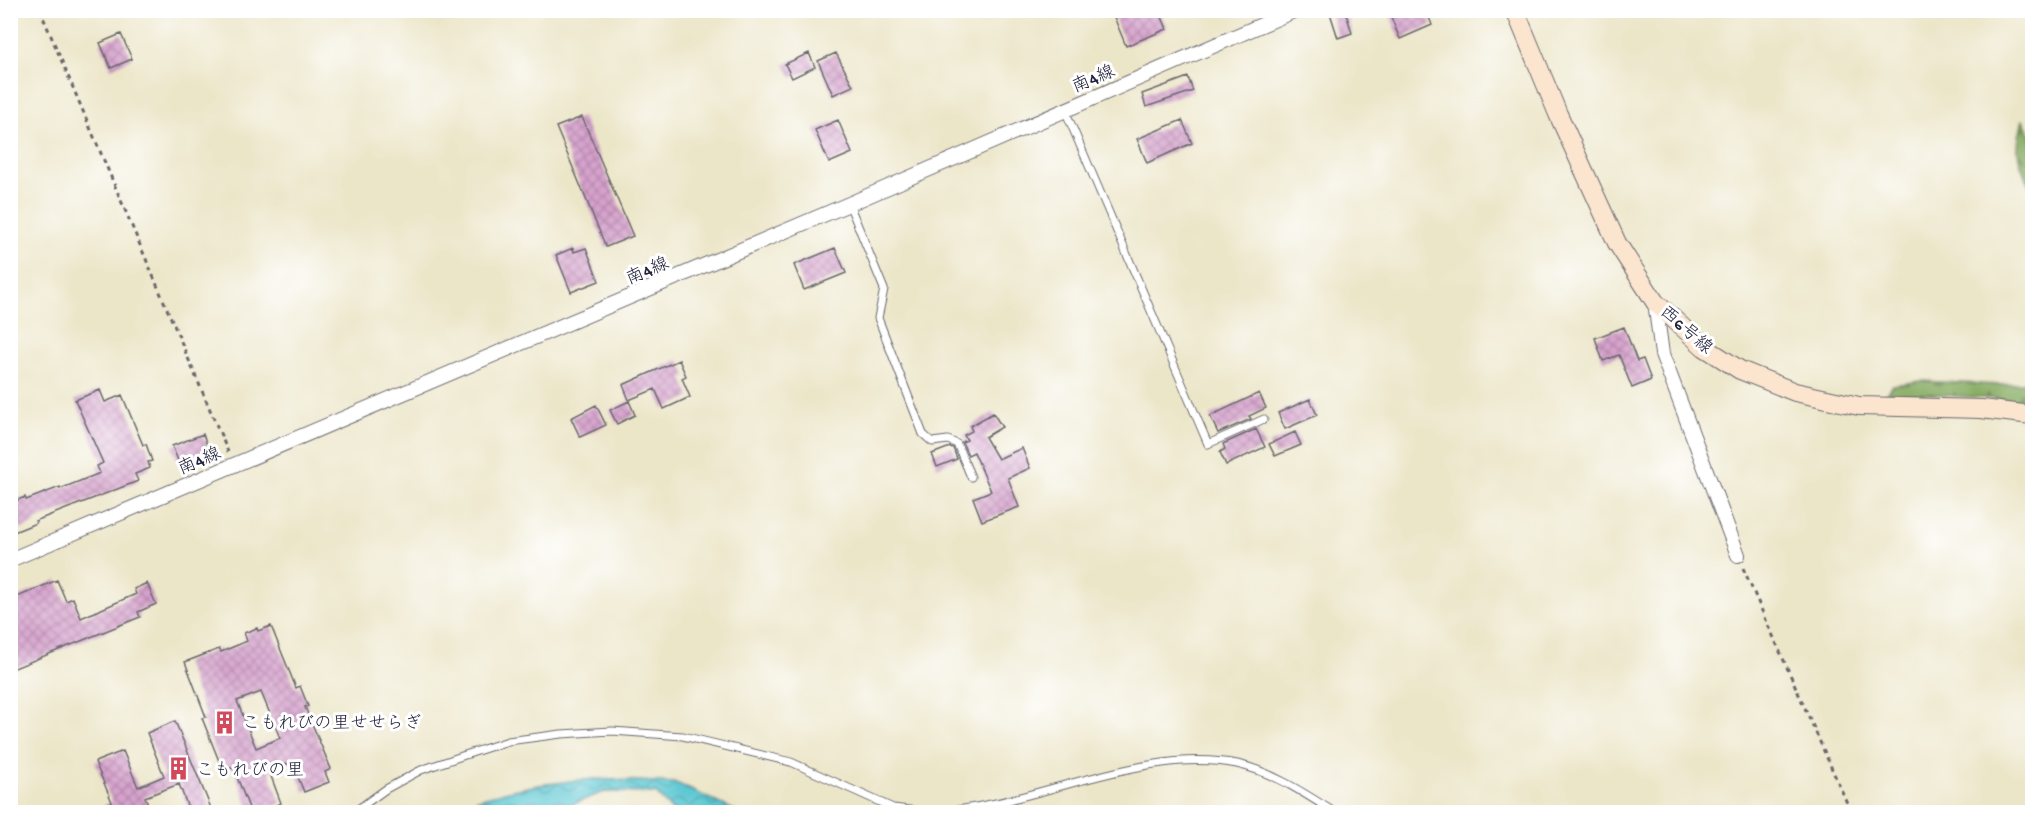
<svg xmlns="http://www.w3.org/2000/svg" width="2043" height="823" font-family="'Gochi Hand','Klee One',sans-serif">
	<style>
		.forest { fill: url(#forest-firs); stroke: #54664e; stroke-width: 1.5 }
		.water { fill: url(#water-waves); stroke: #3e7486; stroke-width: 1.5 }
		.building { fill: url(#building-cross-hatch); fill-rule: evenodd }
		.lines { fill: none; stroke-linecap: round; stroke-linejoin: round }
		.lane-casing { stroke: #69676d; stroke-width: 9 }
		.street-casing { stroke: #69676d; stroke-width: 16 }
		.secondary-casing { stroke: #69676d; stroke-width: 20 }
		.path { stroke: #69676d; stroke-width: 3; stroke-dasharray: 4.5 4.5; stroke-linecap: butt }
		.lane { stroke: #fff; stroke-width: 7 }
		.street { stroke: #fff; stroke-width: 14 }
		.secondary { stroke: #fbe5cf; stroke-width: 18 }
		.labels { text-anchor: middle; stroke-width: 6; stroke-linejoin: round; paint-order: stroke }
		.street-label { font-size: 18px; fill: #22223b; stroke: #fff }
		.poi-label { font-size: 18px; fill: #22223b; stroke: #fff; text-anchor: start }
	</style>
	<defs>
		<pattern id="forest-firs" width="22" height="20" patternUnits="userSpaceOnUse" patternTransform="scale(1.5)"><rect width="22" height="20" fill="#85aa60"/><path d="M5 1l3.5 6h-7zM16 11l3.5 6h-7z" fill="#6c8a50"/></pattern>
		<pattern id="water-waves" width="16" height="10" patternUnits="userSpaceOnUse" patternTransform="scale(1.5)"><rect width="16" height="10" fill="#5ac7d2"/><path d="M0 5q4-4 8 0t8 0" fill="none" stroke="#4aa1ac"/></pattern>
		<pattern id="building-cross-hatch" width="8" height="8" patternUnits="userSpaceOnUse" patternTransform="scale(1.5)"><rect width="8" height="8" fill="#d7a3cd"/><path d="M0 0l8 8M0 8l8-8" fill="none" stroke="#ae84a8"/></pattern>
	</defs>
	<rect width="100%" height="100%" fill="#fff"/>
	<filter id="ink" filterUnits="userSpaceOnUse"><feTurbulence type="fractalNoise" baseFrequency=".0167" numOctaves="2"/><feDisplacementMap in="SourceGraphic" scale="12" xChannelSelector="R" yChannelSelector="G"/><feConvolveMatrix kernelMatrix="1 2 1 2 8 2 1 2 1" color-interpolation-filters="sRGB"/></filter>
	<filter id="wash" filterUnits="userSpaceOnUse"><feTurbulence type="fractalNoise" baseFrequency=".008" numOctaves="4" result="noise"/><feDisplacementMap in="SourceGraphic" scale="24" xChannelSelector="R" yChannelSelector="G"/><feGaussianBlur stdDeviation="1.35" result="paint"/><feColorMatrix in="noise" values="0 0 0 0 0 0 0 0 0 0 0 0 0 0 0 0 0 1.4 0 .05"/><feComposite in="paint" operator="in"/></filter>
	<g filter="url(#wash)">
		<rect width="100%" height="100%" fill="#ece6c9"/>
		<path class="forest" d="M2023,120l9,17v55c-13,-31 -19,-38 -9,-72z
			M1921,381l80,4 31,-3v20l-100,-8 -48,1 9,-10z"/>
		<path class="water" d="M595,779l81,4 62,29h-64l-18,-19 -52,-1 -31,12 -47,3 -15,5h-69c49,-20 100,-30 153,-33z"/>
		<g id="blocks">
			<path class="building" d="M1130,10h29l8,19 -41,17 -12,-29z
				M1329,10h16l7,23 -14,5z
				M1388,10h38l6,15 -32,14z
				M121,34l11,25 -21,9 -11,-25z
				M809,53l6,14 -23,11 -7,-14z
				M836,53l17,33 -20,9 -15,-34z
				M1188,77l5,14 -47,16 -4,-13z
				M582,117l51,119 -27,11 -50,-120z
				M838,120l14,33 -23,10 -14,-33z
				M1182,120l10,23 -45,20 -10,-24z
				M573,248l1,4 12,-4 13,33 -28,11 -15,-37z
				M835,248l11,25 -42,17 -10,-25z
				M1624,327l13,34 6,-2 8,21 -19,8 -13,-33 -16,6 -8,-23z
				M679,360l7,16 -4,2 8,19 -26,12 -9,-20 -26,11 -6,-15z
				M100,390l5,12 17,-7 21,50 3,-1 6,17 -4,1 2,6 -15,6 3,7 -103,40 1,2 -22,9 -4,-8v-21l15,-6 1,3 34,-13v2l40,-16 -3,-7 6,-3 -28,-63z
				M1259,393l7,15 -17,8 2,3 -33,14 -8,-17z
				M1310,399l7,16 -32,14 -7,-16z
				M629,401l6,14 -18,9 -7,-14z
				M596,405l10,20 -26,12 -9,-19z
				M993,413l9,14 -17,10 13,22 24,-11 8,20 -22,10 11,29 -37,14 -9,-23 18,-7 -17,-39 -6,3 -6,-13 5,-2 -3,-5 8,-4 -2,-5z
				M1256,429l9,18 -39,18 -6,-13 5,-3 -2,-5z
				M1295,432l6,13 -26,11 -6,-12z
				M203,434l8,22 -13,5 -1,-3 -17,7 -8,-19z
				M950,447l3,1 4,11 -20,8 -5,-13z
				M57,580l9,21 7,-3 8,20 55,-24 -2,-5 13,-6 9,21 -18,8 2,5 -130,53v-70z
				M271,626l25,62 4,-2 8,20 -3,1 26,62 -6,3 4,10 -25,10 -12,-30 -23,9 12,32 -23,10h-7l-18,-46 -10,4 -21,-53 4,-1 -21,-55 34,-13 2,3 26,-11 -3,-8 13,-5 1,3zM261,692l19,46 -24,10 -19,-47z
				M175,721l38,92h-23l-11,-29 -34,13 6,16h-64l25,-11 -17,-40 28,-11 15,36 26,-11 -17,-43z"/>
		</g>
	</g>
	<g filter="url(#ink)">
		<use href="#blocks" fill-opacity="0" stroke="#69676d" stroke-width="1.5"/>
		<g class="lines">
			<defs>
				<path id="lane" d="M1065,110l143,334 56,-25
					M849,204l35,85 -6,29 45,116 9,8 16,-2 9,4 14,33
					M354,812l32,-23 35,-19 41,-14 46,-15 53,-7 51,-3 71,5 108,26 102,46 33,4
					M933,812c97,-4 208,-67 304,-48 36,8 67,29 97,48"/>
				<path id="street" d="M1655,302l7,52 76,201
					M10,560l839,-356 447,-194"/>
				<path id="secondary" d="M1515,10l43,104 59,129 38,59 49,45 36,23 55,22 64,14 122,3 51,6"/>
			</defs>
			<use href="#lane" class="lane-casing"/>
			<use href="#street" class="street-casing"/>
			<use href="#secondary" class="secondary-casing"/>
			<path class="path" d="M40,10l188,442
				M1743,568l108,244"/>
			<use href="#lane" class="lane"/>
			<use href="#street" class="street"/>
			<use href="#secondary" class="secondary"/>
		</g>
	</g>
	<defs>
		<symbol id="building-bare" viewBox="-9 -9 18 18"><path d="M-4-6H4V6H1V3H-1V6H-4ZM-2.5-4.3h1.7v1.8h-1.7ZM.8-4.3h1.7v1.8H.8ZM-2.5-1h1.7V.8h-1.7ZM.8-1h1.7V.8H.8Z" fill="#d1495b" stroke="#fff" stroke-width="2.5" paint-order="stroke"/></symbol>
	</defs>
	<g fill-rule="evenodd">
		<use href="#building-bare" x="208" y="706" width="33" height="33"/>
		<use href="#building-bare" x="162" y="752" width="33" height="33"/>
	</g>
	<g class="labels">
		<g class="street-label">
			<text transform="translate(1093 78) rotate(-23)" y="6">南4線</text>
			<text transform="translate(647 270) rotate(-23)" y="6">南4線</text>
			<text transform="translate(1687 329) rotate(41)" y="6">西6号線</text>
			<text transform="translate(199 460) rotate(-23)" y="6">南4線</text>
		</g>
		<g class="poi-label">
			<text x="242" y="728">こもれびの里せせらぎ</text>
			<text x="196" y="775">こもれびの里</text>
		</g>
	</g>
	<rect width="2043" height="823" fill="none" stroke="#fff" stroke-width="36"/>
</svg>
